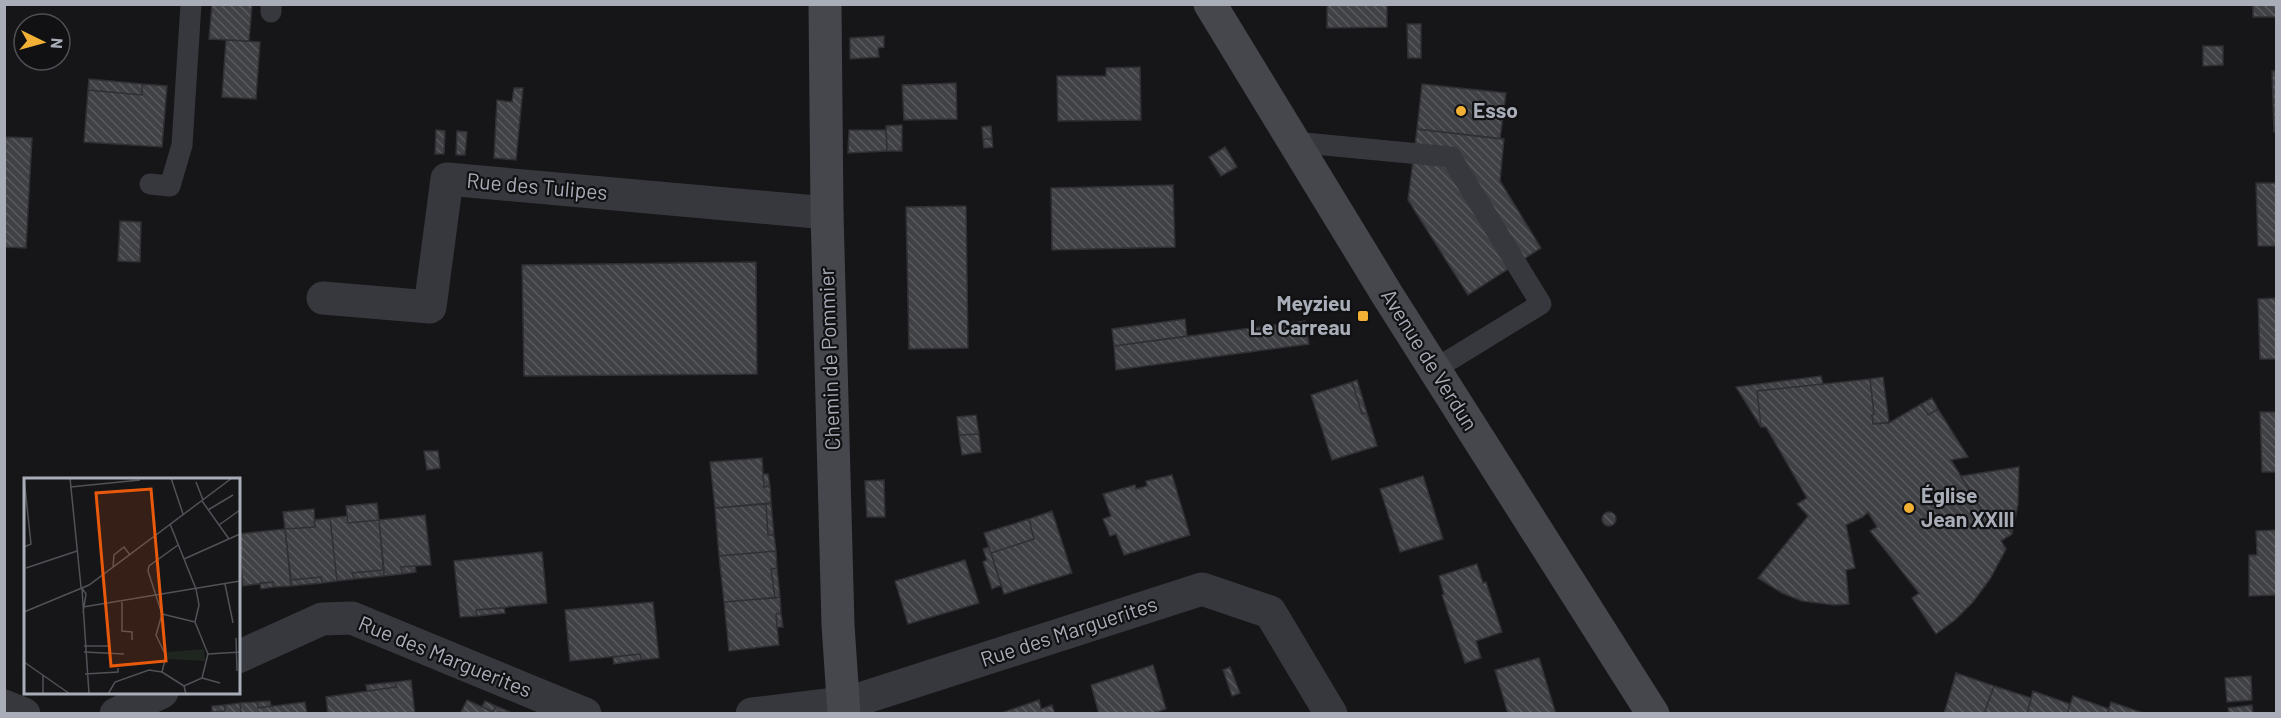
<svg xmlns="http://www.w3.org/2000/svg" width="2281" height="718" font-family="Barlow,sans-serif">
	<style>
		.building { fill: url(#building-back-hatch); stroke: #303034; stroke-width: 1.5 }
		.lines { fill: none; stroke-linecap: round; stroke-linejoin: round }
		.lane { stroke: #37383d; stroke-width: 21 }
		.street { stroke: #37383d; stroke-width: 33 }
		.secondary { stroke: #45474d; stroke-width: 33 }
		.poi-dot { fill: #f2b134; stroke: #111113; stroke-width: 2 }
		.labels { text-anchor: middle; stroke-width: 4.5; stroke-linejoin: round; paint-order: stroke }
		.poi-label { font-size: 21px; font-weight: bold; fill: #a8adb8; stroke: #111113; text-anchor: start }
		.street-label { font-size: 21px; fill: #a8adb8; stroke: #111113 }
		.inset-road { fill: none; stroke: #505258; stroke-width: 1.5 }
		.view { fill: #e8590c; fill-opacity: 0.15; stroke: #e8590c; stroke-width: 3 }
		.inset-edge { fill: none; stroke: #a8adb8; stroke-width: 3 }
	</style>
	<defs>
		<pattern id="building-back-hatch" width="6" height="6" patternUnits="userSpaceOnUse" patternTransform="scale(1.5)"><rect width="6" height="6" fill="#404145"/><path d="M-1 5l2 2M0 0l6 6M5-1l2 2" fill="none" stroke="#595a5e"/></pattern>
	</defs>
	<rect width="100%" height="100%" fill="#161618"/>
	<path class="building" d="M212,4l40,1 -3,36 -40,-2z
		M1327,4h60v23l-60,1z
		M2253,4h23v13h-23z
		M1407,24h14v34h-13z
		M884,36v11l-6,1 1,9 -29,2v-21z
		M226,40l34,2 -4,57 -34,-2z
		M2203,46h20v19l-20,1z
		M1140,67l1,53 -83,1 -1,-45h49v-8z
		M2272,71h4v61h-2z
		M89,79l53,5v11l-54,-5z
		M956,83l1,36 -53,1 -2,-35z
		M142,84l25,2 -5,61 -78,-5 4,-52 54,5z
		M1422,84l84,9 -6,46 -83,-10z
		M514,88h9l-7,72 -22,-2 3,-58 15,2z
		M902,125v26h-15l-1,-25z
		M991,126l1,13h-9l-1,-12z
		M1417,129l87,10 -4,42 41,67 -73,47 -60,-95z
		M436,130l9,1 -1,23h-9z
		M849,130h37l1,21 -39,2z
		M457,131l10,1 -2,23h-9z
		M4,137l28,1 -6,110 -22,-1z
		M983,139h9l1,8 -9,1z
		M1225,147l12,20 -16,9 -12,-19z
		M2256,183h20v63h-18z
		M1173,185l2,62 -123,3 -1,-62z
		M966,206l2,142 -59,1 -3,-142z
		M120,221l21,1 -1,40 -22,-1z
		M756,262l1,112 -233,2 -2,-111z
		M2276,298v61h-16l-2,-60z
		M1185,319l2,17 -73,10 -2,-17z
		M1305,321l4,23 -193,26 -2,-24z
		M1821,376l2,8 -66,7 4,36 -25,-40z
		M1883,377l6,45 -16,2 -1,-9 2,-1 -4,-35z
		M1870,379l4,35 -2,1 1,9 16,-1 32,-19 7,11 10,-6 30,48 -17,3 36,59 11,-7 14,22 -11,7 5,8 -16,30 -17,23 -18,18 -19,14 -24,-36 7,-5 -49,-62 7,-4 -9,-15 -5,5 -17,8 9,43 -9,2 3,34 -15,1 -32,-4 -20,-8 -24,-15 50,-62 -11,-12 10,-6 -41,-71h-5l-4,-36z
		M1357,380l10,33 -5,1 -10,-32z
		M1352,382l10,32 5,-1 10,33 -45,14 -21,-65z
		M1932,398l6,11 -10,6 -7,-11z
		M2260,412h16v60h-14z
		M976,415l3,19 -20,1 -2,-18z
		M979,434l2,18 -19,3 -3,-20z
		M424,451h14l2,17 -13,2z
		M762,458l2,29 6,-1 1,17 -56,5 -5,-46z
		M2019,467l-1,38 -6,28 -14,-21 -11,7 -26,-43z
		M763,474h5l2,12 -6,1z
		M1172,475l18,60 -66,20 -8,-21 -6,2 -7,-17 8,-3 -8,-22 32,-9 1,4 11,-3 -1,-5z
		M1423,476l20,63 -43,13 -20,-63z
		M884,480l1,37h-18l-2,-36z
		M377,503l2,17 -31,3 -2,-17z
		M771,503l3,32h-6l-2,-31z
		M766,504l2,31h6l2,16 -57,5 -4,-48z
		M314,509l1,18 -30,2 -2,-17z
		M1052,511l20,62 -68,21 -13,-41 43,-14 -5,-20z
		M1602 519a7 7 0 1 1 14 0a7 7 0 1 1-14 0Z
		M425,515l6,50 -30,2 1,7 -18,2 -5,-56z
		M347,516l1,7 31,-3 5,50 -32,3 2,6 -17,2 -7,-63z
		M330,518l7,63 -15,2 -1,-6 -30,3 -6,-51 30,-2 -1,-7z
		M1029,519l5,20 -43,14 -7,-20z
		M285,529l6,57 -17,1 -1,-5 -30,4 -5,-52z
		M2276,530v65l-27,1v-41h8l-1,-24z
		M989,547l12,38 -9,4 -9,-27 4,-2 -4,-11z
		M776,551l1,17 -6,1 4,29 -51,4 -5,-46z
		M542,552l5,51 -71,7 1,6 -17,1 -6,-56z
		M965,560l14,43 -71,21 -13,-43z
		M1477,564l6,19 3,-1 16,50 -26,9 5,17 -16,5 -23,-68 2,-1 -5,-18z
		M415,566l1,6 -14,2 -1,-7z
		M777,568l3,29 -5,1 -4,-29z
		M384,570v6l-30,3 -2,-6z
		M321,577l1,6 -31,3v-6z
		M273,582l1,5 -13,2 -1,-6z
		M780,597l1,16 -5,1 3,31 -50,6 -5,-49z
		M653,602l6,56 -18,2 -1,-6 -70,7 -5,-51z
		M504,608l1,5 -28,3 -1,-6z
		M781,613l2,14h-6l-1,-13z
		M25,614h1v52h-3z
		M640,654l1,6 -27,4 -1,-7z
		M1539,658l17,56h-48l-13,-44z
		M1153,665l13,44 -16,5h-51l-8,-29z
		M1230,667l10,26 -8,3 -9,-26z
		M1956,673l38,13 -10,28h-40z
		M2251,676l1,24 -25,2 -2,-24z
		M411,680l4,34h-87l-2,-17 71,-10 -2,-5z
		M395,682l2,5 -30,4 -1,-6z
		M1994,686l37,12 -4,16h-43z
		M2033,691l37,13 -3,10h-40z
		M2073,696l36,13 -2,5h-40z
		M467,700l26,12 3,-6 14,6 -50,2z
		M1039,700l2,9 11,-4 3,9h-57z
		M270,701l1,5 -13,2 -1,-6z
		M485,701l11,5 -3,6 -11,-5z
		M257,702l1,6 47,-6 2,12h-66l-1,-11z
		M2111,702l35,12h-39z
		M240,703l1,11h-47l31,-3v-6z
		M225,705v6l-13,1v-6z
		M2252,705l1,9h-24l-1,-6z"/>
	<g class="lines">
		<path class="lane" d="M271,12v-8
			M1294,142l157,15 90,147 -106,65
			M150,184l20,2 12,-41 9,-141"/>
		<path class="street" d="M323,298l107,9 17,-128 380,34
			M238,657l84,-38 30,-1 233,96
			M4,706l20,8
			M116,714l46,-22
			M752,714l75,-9 33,-6 342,-110 68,23 61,102"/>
		<path class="secondary" d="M825,4l2,209 11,412 6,89
			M1210,4l178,292 265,418"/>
	</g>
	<g class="poi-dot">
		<circle cx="1461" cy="111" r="6"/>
		<rect x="1357" y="310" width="12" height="12" rx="3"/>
		<circle cx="1909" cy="508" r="6"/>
	</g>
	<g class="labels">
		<g class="poi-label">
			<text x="1473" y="118">Esso</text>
			<text x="1351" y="311" text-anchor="end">Meyzieu<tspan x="1351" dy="24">Le Carreau</tspan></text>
			<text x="1921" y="503">Église<tspan x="1921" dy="24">Jean XXIII</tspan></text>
		</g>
		<g class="street-label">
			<text transform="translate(537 187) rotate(5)" y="7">Rue des Tulipes</text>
			<text transform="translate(830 359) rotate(-92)" y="7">Chemin de Pommier</text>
			<text transform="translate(1429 360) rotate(58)" y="7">Avenue de Verdun</text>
			<text transform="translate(1069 632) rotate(-18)" y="7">Rue des Marguerites</text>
			<text transform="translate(445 657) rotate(22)" y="7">Rue des Marguerites</text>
		</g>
	</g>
	<g transform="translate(24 478)">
		<rect width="216" height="216" fill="#161618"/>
		<path d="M180,171l1,12 -38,-2v-7z" fill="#1e261f"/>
		<path class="inset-road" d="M46,0l11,109 5,7 -3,19M147,0l12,36M172,4l7,18M46,9l70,-7M178,23l27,38M184,32l25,-15M146,46l26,65 3,16 -4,17 13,32 -6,24 -18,8 2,8M195,47l21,-15M0,69l7,-3 -7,-66M160,81l56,-25M89,89l1,-12 10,-8 6,8M2,90l51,-17M201,106l8,39M58,111l7,105M98,124v29l10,1v8M59,129l157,-26M0,134l65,-27 143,-107M138,136l33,8M212,160l1,33M60,168h26M60,174l40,2M184,176l32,-2M0,184l46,32M138,194l4,-16 -10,-21 6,-21 -14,-43 1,-5 29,-21M61,196l33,-2v-4M178,200l18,5M19,216v-19M84,216l7,-12 34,-12 13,2 22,14"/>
		<path class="view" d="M127,11l15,172 -55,5 -15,-173z"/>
		<rect width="216" height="216" class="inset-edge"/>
	</g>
	<rect width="2281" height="718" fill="none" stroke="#a8adb8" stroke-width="12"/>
	<g transform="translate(42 42) rotate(95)"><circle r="28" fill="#111113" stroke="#4d4f55" stroke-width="1.5"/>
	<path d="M0-4.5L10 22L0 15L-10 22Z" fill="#f2b134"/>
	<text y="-9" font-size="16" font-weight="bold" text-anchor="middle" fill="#a8adb8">N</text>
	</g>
</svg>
